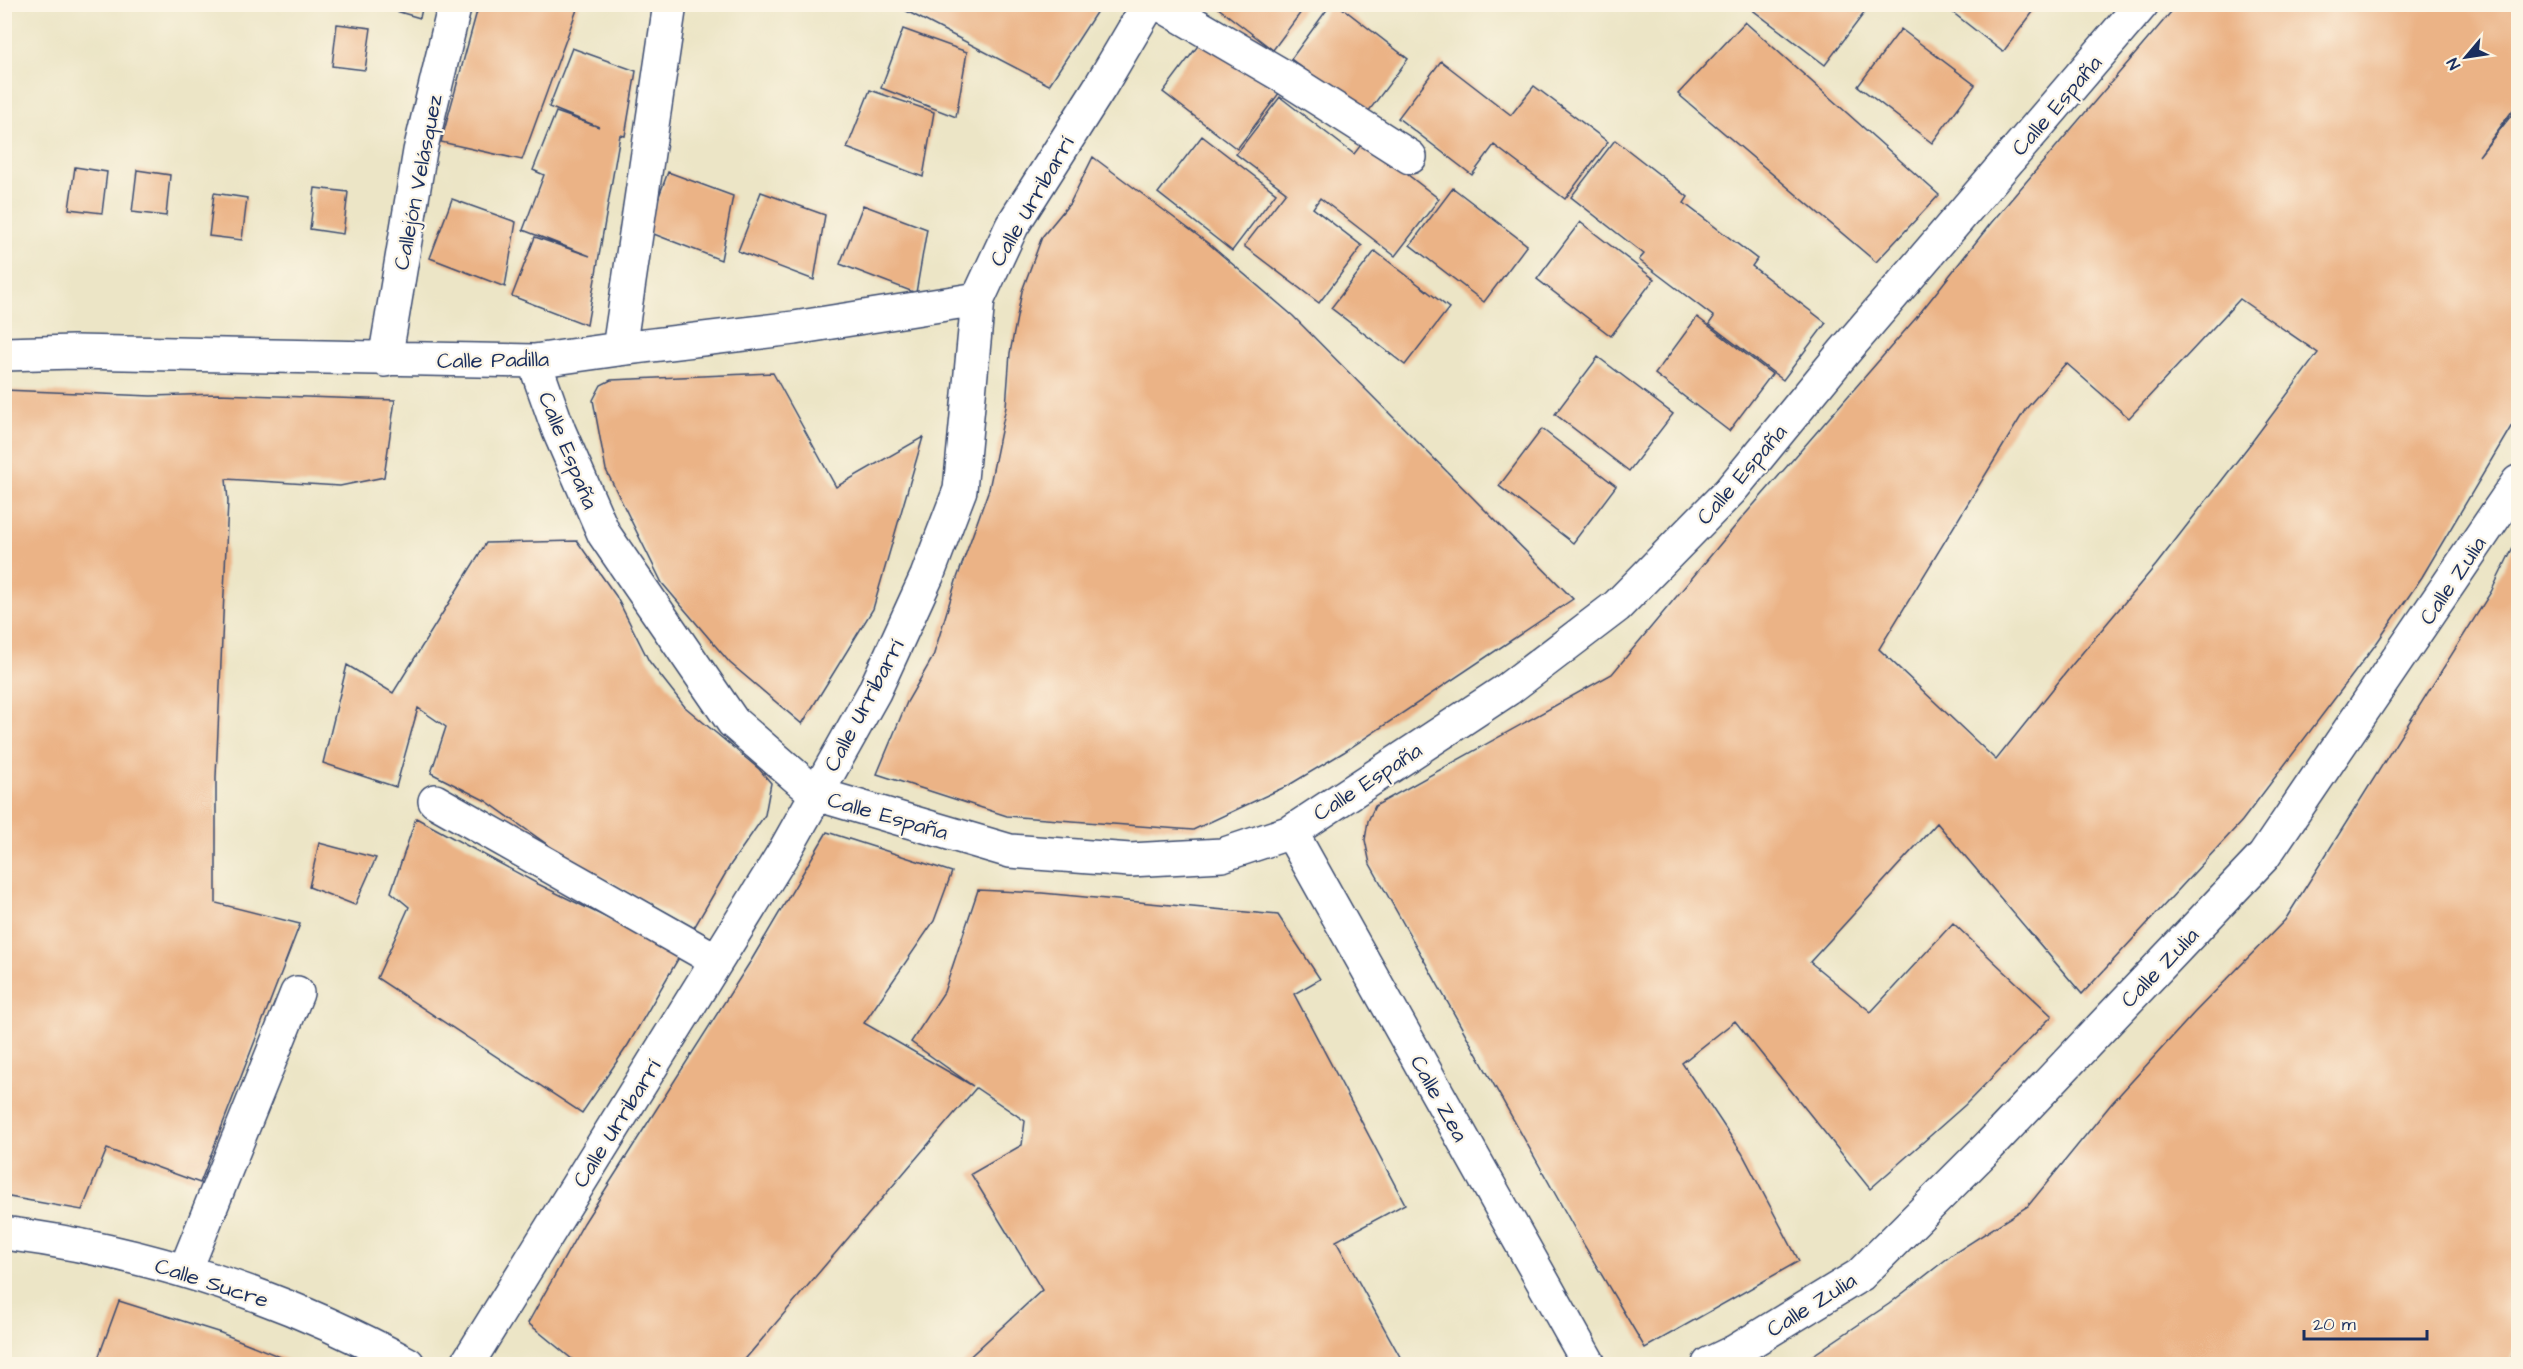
<svg xmlns="http://www.w3.org/2000/svg" width="2523" height="1369" font-family="'Architects Daughter',sans-serif">
	<style>
		.building { fill: #ebb386; fill-rule: evenodd }
		.lines { fill: none; stroke-linecap: round; stroke-linejoin: round }
		.street-casing { stroke: #3a4a6e; stroke-width: 36 }
		.street { stroke: #fff; stroke-width: 33 }
		.labels { text-anchor: middle; stroke-width: 4.5; stroke-linejoin: round; paint-order: stroke }
		.street-label { font-size: 22px; fill: #1b2f5e; stroke: #fcf5e5 }
	</style>
	<rect width="100%" height="100%" fill="#fcf5e5"/>
	<filter id="ink" filterUnits="userSpaceOnUse"><feTurbulence type="fractalNoise" baseFrequency=".0167" numOctaves="2"/><feDisplacementMap in="SourceGraphic" scale="12" xChannelSelector="R" yChannelSelector="G"/><feConvolveMatrix kernelMatrix="1 2 1 2 8 2 1 2 1" color-interpolation-filters="sRGB"/></filter>
	<filter id="wash" filterUnits="userSpaceOnUse"><feTurbulence type="fractalNoise" baseFrequency=".008" numOctaves="4" result="noise"/><feDisplacementMap in="SourceGraphic" scale="24" xChannelSelector="R" yChannelSelector="G"/><feGaussianBlur stdDeviation="1.35" result="paint"/><feColorMatrix in="noise" values="0 0 0 0 0 0 0 0 0 0 0 0 0 0 0 0 0 1.4 0 .05"/><feComposite in="paint" operator="in"/></filter>
	<g filter="url(#wash)">
		<rect width="100%" height="100%" fill="#ece5c6"/>
		<g id="blocks">
			<path class="building" d="M372,4h51l-3,14z
				M479,4h100l-57,156 -81,-18z
				M893,4h199l7,4 -50,77z
				M1213,4h94l-34,46z
				M1331,4h6l71,55 -43,57 -74,-57z
				M1753,4h110l5,4 -43,57 -75,-57z
				M1942,4h97l-36,48z
				M2177,5h341v98l-39,53 39,-49v308l-96,162 -46,67 -134,177 -160,173 -145,-171 -127,139 61,50 82,-89 99,93 -87,89 -95,84 -135,-168 -53,42 60,90 57,108 -154,87 -64,-108 -211,-376 -5,-24 3,-19 7,-15 237,-132 130,-156 174,-200 75,-95zM2240,299l78,54 -67,90 -95,122 -84,100 -76,95 -117,-111 146,-239 41,-47 63,55z
				M1745,22l194,173 -63,67 -198,-168z
				M337,24l34,4 -6,42 -33,-4z
				M903,29l64,23 -11,65 -75,-29z
				M1901,29l74,56 -43,58 -74,-57z
				M1206,35l74,57 -43,57 -74,-57z
				M572,48l64,23 -11,65 -5,-1 -33,190 -75,-29 23,-59 55,19 -67,-26 21,-55 -11,-5 23,-58 43,15 -50,-20z
				M1441,61l70,54 23,-29 74,56 -43,57 -71,-54 -22,30 -74,-57z
				M870,90l64,22 -11,65 -76,-29z
				M1280,97l74,57 10,-13 75,58 -44,57 -75,-58 -7,10 49,38 -43,57 -75,-57 42,-54 -50,-38z
				M1202,136l74,57 -44,58 -74,-58z
				M1615,140l73,57 -4,6 73,56 -5,7 74,57 -43,57 -74,-56 5,-7 -75,-57 5,-6 -73,-57z
				M1093,157l116,87 84,72 280,283 -229,153 -55,33 -96,45 -186,-14 -130,-42 30,-72 26,-45 23,-76 33,-92 17,-82 4,-54 12,-62 20,-54 28,-34z
				M4,158h6l-4,32h-2z
				M75,167l32,5 -5,41 -33,-4z
				M137,170l33,5 -4,41 -34,-4z
				M668,172l65,24 -12,64 -75,-29z
				M315,188l33,4 -5,42 -33,-5z
				M1453,188l74,57 -43,57 -74,-57z
				M761,192l64,23 -11,65 -76,-29z
				M214,193l33,5 -5,42 -33,-4z
				M452,199l64,23 -11,65 -75,-29z
				M863,205l64,24 -11,64 -76,-29z
				M1580,222l74,57 -43,57 -74,-57z
				M1375,251l74,57 -44,57 -74,-57z
				M1697,317l75,57 -43,57 -74,-57z
				M1598,357l75,57 -44,57 -74,-57z
				M773,373l63,114 87,-50 -50,172 -71,115 -72,-61 -68,-80 -56,-113 -13,-70 8,-15 10,-5z
				M4,390l147,6 67,-2 177,6 -11,77 -44,9 -114,-7 2,22 -12,276v126l84,21 -100,259 -93,-34 -25,61 -78,-14z
				M1542,429l74,57 -43,57 -74,-57z
				M2518,537v806l-9,21h-709l89,-60 64,-50 75,-48 84,-103 82,-90 91,-93 206,-328z
				M577,541l39,55 33,65 36,46 74,62 12,14 -6,32 -34,49 -37,64 -136,-76 -72,-51 -55,-28 15,-46 -28,-19 -22,79 -73,-24 24,-98 46,28 93,-150z
				M416,818l122,66 143,70 -53,91 -46,68 -205,-135 32,-71 -18,-15z
				M827,832l125,40 -18,49 -70,102 109,63 -62,-44 33,-50 34,-102 64,3 236,22 42,64 -26,15 111,210 -69,37 68,123h-442l80,-74 -71,-116 51,-29 3,-24 -49,-33 -235,276h-163l-50,-41 56,-100 168,-264z
				M319,843l57,15 -21,47 -46,-18z
				M119,1301l102,32 77,31h-202z"/>
		</g>
	</g>
	<g filter="url(#ink)">
		<use href="#blocks" fill-opacity="0" stroke="#3a4a6e" stroke-width="1.5"/>
		<g class="lines">
			<defs>
				<path id="street" d="M1160,4l123,72 127,81
					M619,349l51,-345
					M4,354l70,-2 460,9 85,-12 175,-21 184,-29
					M385,360l35,-209 35,-147
					M534,361l25,70 45,103 129,188 83,72 194,57 120,9 92,-5 69,-23 217,-143 109,-83 113,-115 114,-139 298,-348
					M435,801l281,159
					M1291,832l298,532
					M4,1233c141,18 279,63 404,131
					M185,1271l112,-278
					M467,1364l317,-512 90,-160 53,-116 33,-86 18,-191 34,-73 88,-139 49,-83
					M1709,1364l25,-12 126,-77 130,-130 274,-289 254,-374"/>
			</defs>
			<use href="#street" class="street-casing"/>
			<use href="#street" class="street"/>
		</g>
	</g>
	<g class="labels">
		<g class="street-label">
			<text transform="translate(2056 105) rotate(-49)" y="8">Calle España</text>
			<text transform="translate(417 182) rotate(-79)" y="8">Callejón Velásquez</text>
			<text transform="translate(1031 201) rotate(-60)" y="8">Calle Urribarrí</text>
			<text transform="translate(493 359) rotate(-1)" y="8">Calle Padilla</text>
			<text transform="translate(569 450) rotate(68)" y="8">Calle España</text>
			<text transform="translate(1741 474) rotate(-49)" y="8">Calle España</text>
			<text transform="translate(2452 580) rotate(-56)" y="8">Calle Zulia</text>
			<text transform="translate(863 705) rotate(-62)" y="8">Calle Urribarrí</text>
			<text transform="translate(1367 781) rotate(-33)" y="8">Calle España</text>
			<text transform="translate(888 815) rotate(16)" y="8">Calle España</text>
			<text transform="translate(2159 967) rotate(-46)" y="8">Calle Zulia</text>
			<text transform="translate(1440 1098) rotate(61)" y="8">Calle Zea</text>
			<text transform="translate(616 1123) rotate(-58)" y="8">Calle Urribarrí</text>
			<text transform="translate(212 1282) rotate(18)" y="8">Calle Sucre</text>
			<text transform="translate(1811 1304) rotate(-32)" y="8">Calle Zulia</text>
		</g>
	</g>
	<rect width="2523" height="1369" fill="none" stroke="#fcf5e5" stroke-width="24"/>
	<g transform="translate(2466 57) rotate(241)" stroke="#fcf5e5" stroke-width="4.5" paint-order="stroke">
	<path d="M0-4.5L10 22L0 15L-10 22Z" fill="#1b2f5e"/>
	<text y="-9" font-size="16" font-weight="bold" text-anchor="middle" fill="#1b2f5e">N</text>
	</g>
	<path d="M2304 1330v9h123v-9" fill="none" stroke="#1b2f5e" stroke-width="3"/>
	<text x="2313" y="1330" font-size="18" fill="#1b2f5e" stroke="#fcf5e5" stroke-width="4.5" paint-order="stroke">20 m</text>
</svg>
